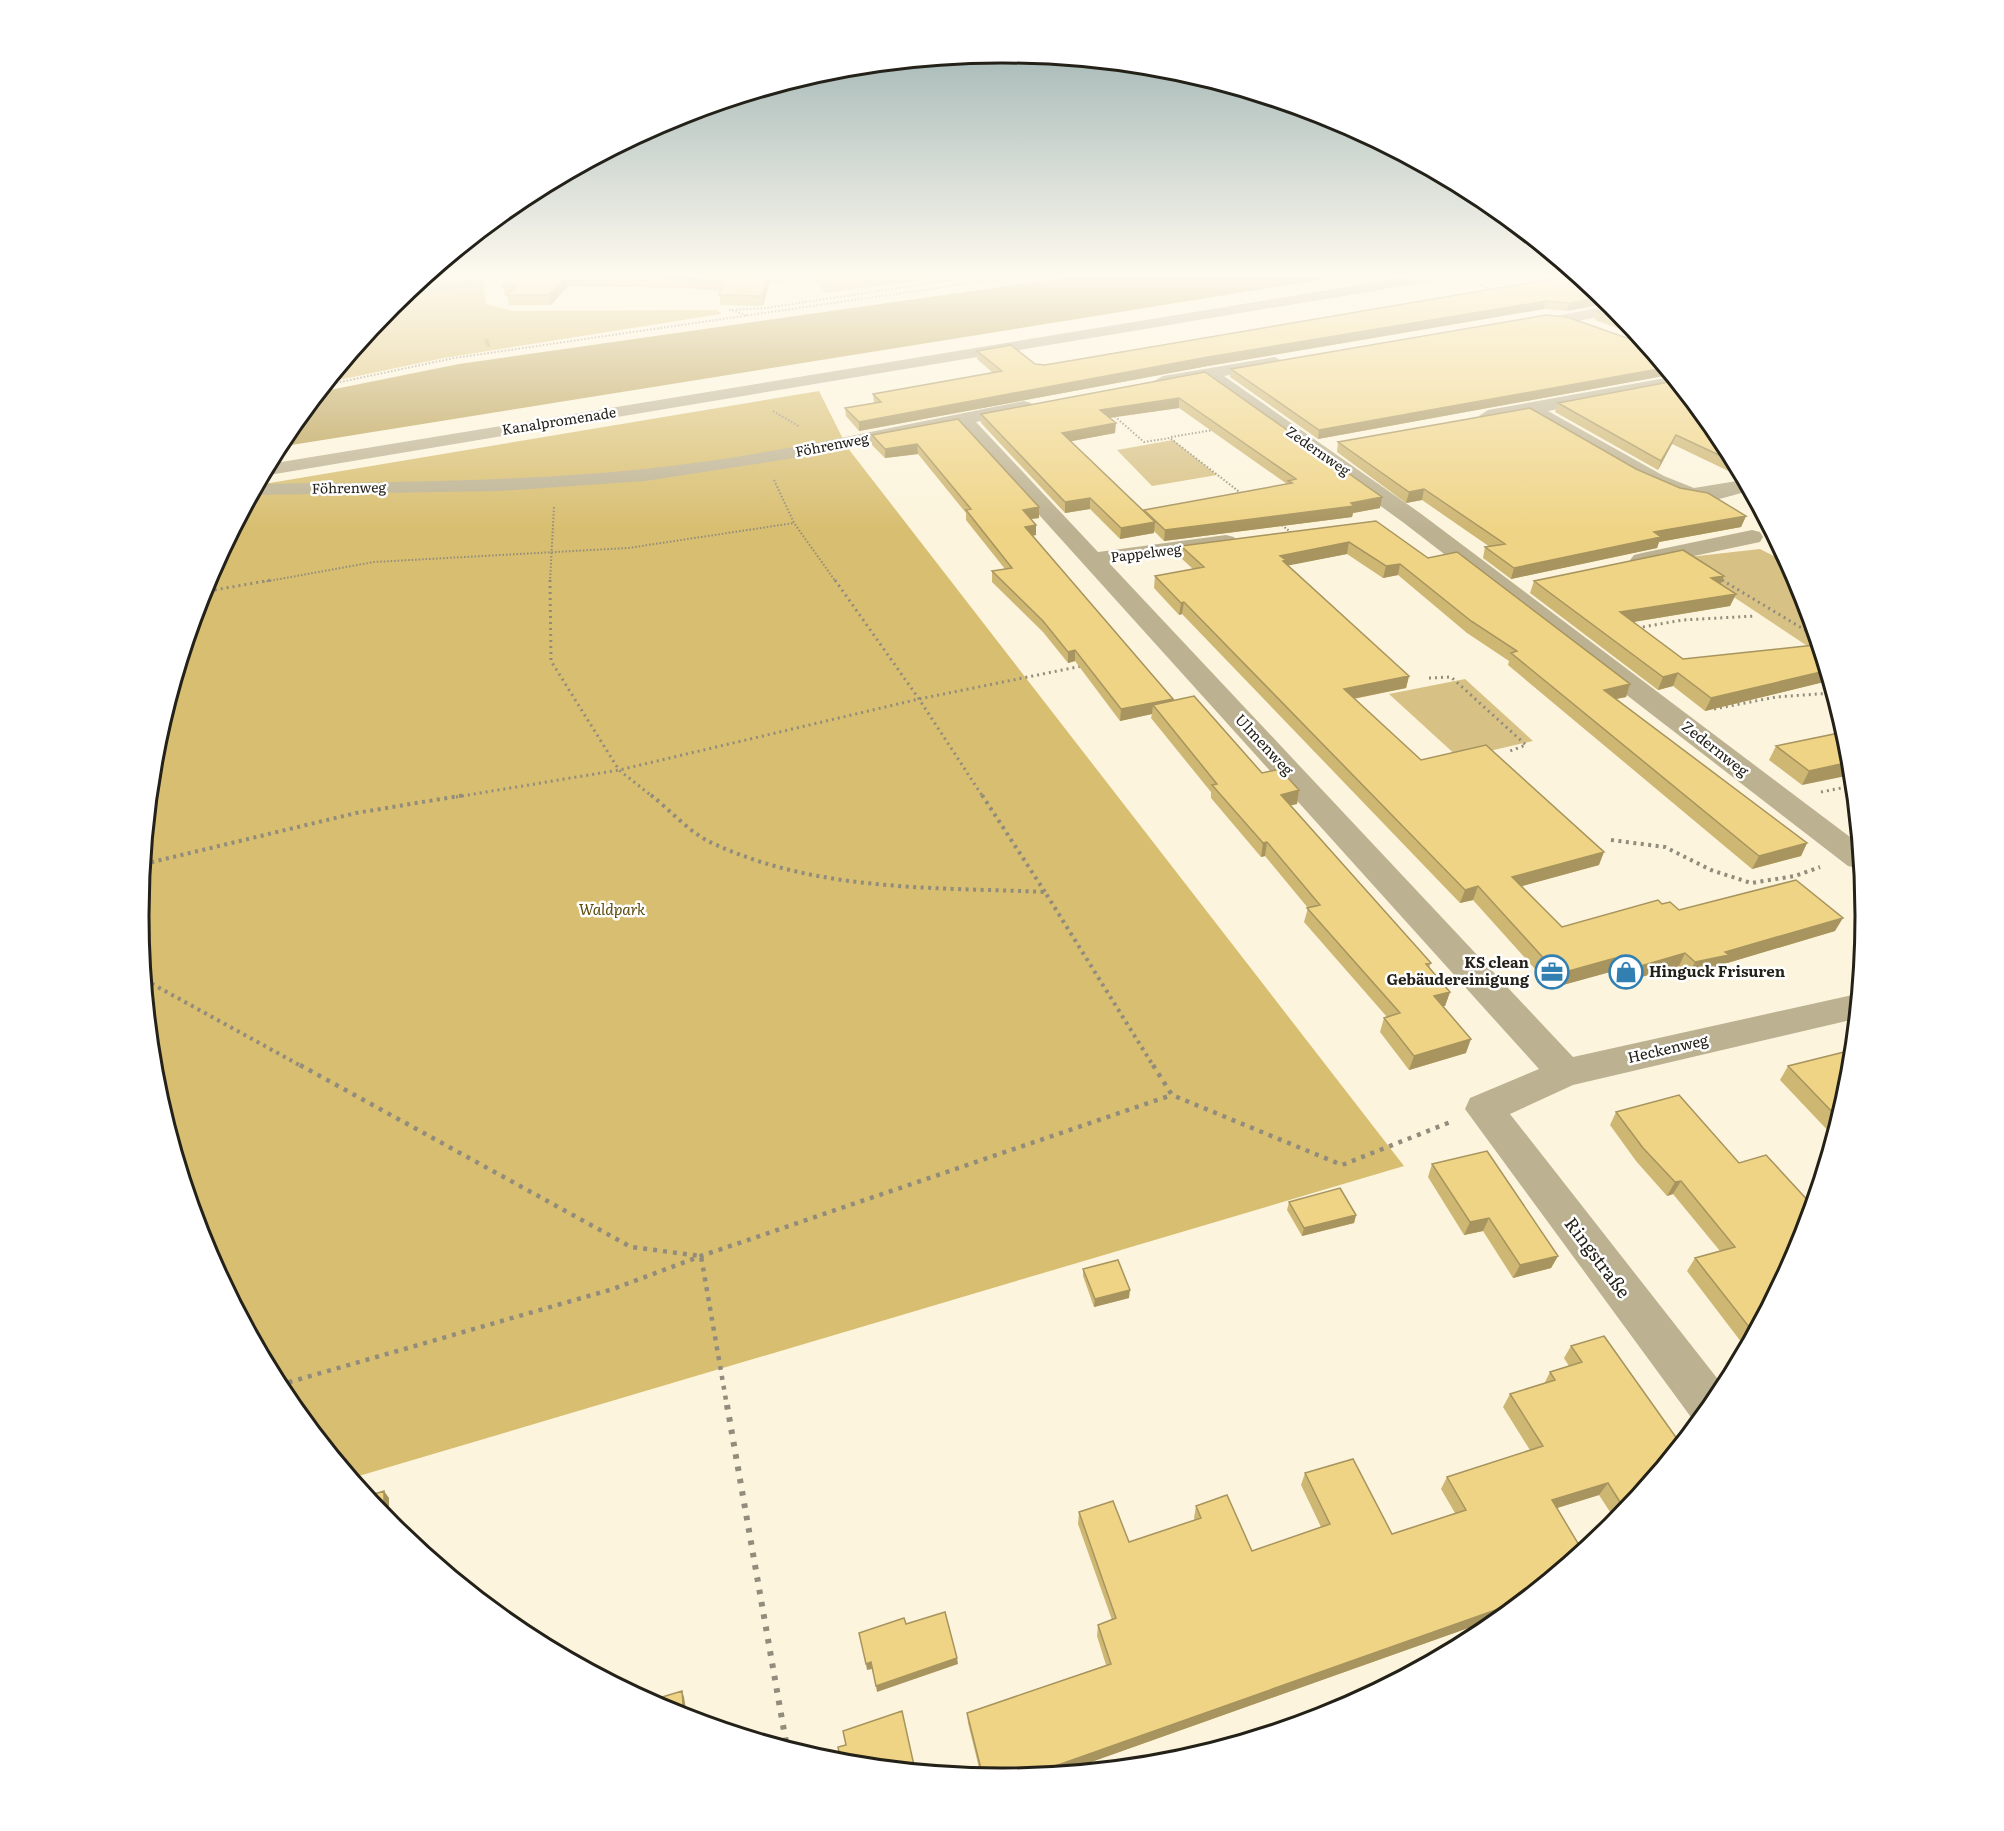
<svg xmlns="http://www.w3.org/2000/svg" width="2004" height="1831" font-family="Literata,serif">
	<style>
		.green { fill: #d7c184 }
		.forest { fill: #d8be70 }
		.water { fill: #baa053 }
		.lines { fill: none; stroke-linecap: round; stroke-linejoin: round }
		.stream { fill: #baa053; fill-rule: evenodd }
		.path-far4 { stroke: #928c7c; stroke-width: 2; stroke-dasharray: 1.5 2; stroke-linecap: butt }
		.path-far3 { stroke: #928c7c; stroke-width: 3; stroke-dasharray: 2 4; stroke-linecap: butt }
		.path-far2 { stroke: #928c7c; stroke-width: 4; stroke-dasharray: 3 4.5; stroke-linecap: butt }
		.path-far1 { stroke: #928c7c; stroke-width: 4.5; stroke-dasharray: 4 6; stroke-linecap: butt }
		.path { stroke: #928c7c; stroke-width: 6; stroke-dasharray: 4.5 8; stroke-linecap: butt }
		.minor { fill: #bcb191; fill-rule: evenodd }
		.wall { fill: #ceb673; fill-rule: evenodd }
		.shaded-wall { fill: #a7945e }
		.building { fill: #efd486; stroke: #a7945e; stroke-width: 1.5 }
		.labels { text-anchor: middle; stroke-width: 5; stroke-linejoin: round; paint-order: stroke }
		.far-street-label { font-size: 14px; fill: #242119; stroke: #fff }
		.street-label { font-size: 15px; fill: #242119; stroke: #fff }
		.park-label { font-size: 15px; font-style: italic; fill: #5c4a0c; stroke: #fff }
		.poi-label { font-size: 15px; font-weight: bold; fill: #242119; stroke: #fff; text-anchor: end }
		.near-street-label { font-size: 18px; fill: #242119; stroke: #fff }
		.rim { fill: none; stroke: #242119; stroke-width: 3 }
	</style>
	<rect width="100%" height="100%" fill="#fcf4dc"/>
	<path class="green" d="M808,273h166l-149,20z
		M1173,440l44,35 -65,11 -35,-36z
		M1760,549l27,14 12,23 22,69 -131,-87 -10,-10z
		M1465,679l68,62 -74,17 -70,-64z"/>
	<path class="forest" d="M483,280l3,24 27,7 205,-1 3,4 -277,44 -115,24 63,-77 25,-21z
		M819,391l28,56 557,719 -1052,312 -68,-83 -79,-150 -49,-161 -17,-169 17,-168 49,-162 53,-100z"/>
	<path class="water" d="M1098,273h265l-1084,174 41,-55 139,-28z"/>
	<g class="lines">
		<path class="stream" d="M484,339h4l3,8h-4z"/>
		<path class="path-far4" d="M1477,283l18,8
			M729,310l37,-2 231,-35
			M732,310l16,6
			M326,385l128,-27 586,-85
			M773,411l27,16
			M1112,414l32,28 26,-4 72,56
			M1171,437l42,-7
			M774,480l20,43 42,59
			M1279,523l13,10
			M1719,578l6,4
			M263,582l111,-20 254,-14 166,-25
			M550,582l4,-75"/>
		<path class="path-far3" d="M550,580l1,81 68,109 34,27
			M835,580l84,119 64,98
			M1722,580l93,56
			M203,592l68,-12
			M1637,628l46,-8 72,-4
			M1429,678l22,-1 75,68 -16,6
			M1714,709l62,-12 56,-4
			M1821,792l31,-6
			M456,797l163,-27 300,-71 163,-33"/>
		<path class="path-far2" d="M651,795c19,15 39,38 61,48 105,49 220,44 333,49l109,175
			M982,795l63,97
			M1611,840l54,7 46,23 40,13 44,-7 25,-9
			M144,864l212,-51 109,-18
			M145,980l158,87"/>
		<path class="path-far1" d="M300,1065l331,182 70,9 26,150
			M1153,1065l19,30 170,70 111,-44
			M279,1385l334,-96 88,-33 471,-161"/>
		<path class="path" d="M727,1405l60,343"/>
		<path class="minor" d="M1431,273h33l-7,4 -1194,199 6,-12z
			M471,281l8,5 -3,3 -71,6 10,-9z
			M1612,305l7,8 -52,10 -8,-5 2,-3z
			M1275,357l9,5 -3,4 -57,10 196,137 438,330 2,26 -12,-3 -444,-343 -199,-144 -42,7 -9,-5 9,-5z
			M1671,377l8,9 -131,25 116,65 30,12 49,-8 6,11c-16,4 -38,12 -54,10 -44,-6 -126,-63 -167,-87l-40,8 -9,-6 9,-6z
			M1024,401l7,2 2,4 -2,4 -55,11 122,130 128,-17 8,2 3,5 -3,5 -8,2 -116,15 463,493 284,-63 -2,25 -282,66 -63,29 214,273 -28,37 -231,-315 5,-11 69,-29 -581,-644 -170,34 -143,22 -146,10 -246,4 6,-11c128,-2 258,-2 386,-15 127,-13 253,-44 379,-68z
			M1752,530l8,2 3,5 -3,5 -118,25 -8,-2 -4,-5 4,-5 8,-2z"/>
	</g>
	<path class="wall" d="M516,273h279l-10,9 -15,-1 -7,25 -42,-1 -2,-10 2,-4 -37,-3 -116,-2 -17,19h-42l-2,-9h-2l-3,-10z
		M1575,275l35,28 -43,8 -23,-2 -336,57 -349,65 -13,-15 -1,-8 29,-5 -1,-9 120,-21 -16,-14v-8l58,13 10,1z
		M1615,308l21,27 -41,-15 2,-8z
		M1642,344h2l25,31 -351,64 -88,-62 1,-8z
		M1205,372l175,136 -27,5 -1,4 -188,24 -10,-10v2l-34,6 -30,-30 -25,4 -84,-90v-9zM1179,408l108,76 -143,26v1l-73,-70 44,-8 -5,-15z
		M1558,403l162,33 21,41 -69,-33 -14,26 -103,-58z
		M958,419l81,88v11l-9,1 6,16 -4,1 141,165 89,72 37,17 -2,14 -6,1 140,158 -2,5 21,24 -5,14h-2l23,47 -57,17 -29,-38 4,-14 3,-1 -83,-95 4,-14 -43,-52 -4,1 -50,-59v-6l-60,-74 1,-4 -32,7 -45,-60 -7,2 -25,-31 -51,-50v-11l13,-2 -39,-49v-7l-48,-59 -33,4 -13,-13v-10z
		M1338,442l298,27 110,47 -5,11 -82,15 -2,6 -146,31 -28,-21 2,-11h5l-68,-47 -16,3 -69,-51z
		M1376,521l52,37 202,126 -4,13 -10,2 191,144 -6,13 -49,13 -244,-204 1,-4 -42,-28 -69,-58 -15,3 -36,-24 -59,11 121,111 -3,12 -52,11 67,61 178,105 -77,21 40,41 100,-23 17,6 156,21 -111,33 -2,4 -34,8 -9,-10 -58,17 -11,-11 -58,16 -79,-88 -13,3 -278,-289 -3,1 -25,-27 1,-12 38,-7 -13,-12 1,-11z
		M1534,581l187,4 15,9 -6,12 -97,16 50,37 135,-13 10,35 -123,30 -32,-25 -15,4 -128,-97z
		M1844,732l-42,53 -33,-25 7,-14z
		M1788,1066l60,18 -15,52 -53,-56z
		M1616,1112l183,134 -54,101 -58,-76 8,-13 25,-7 -47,-57 -6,2 -31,-35 -26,-36z
		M1432,1164l126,92 -7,12 -38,10 -30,-47 -19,4 -36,-58z
		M1289,1202l67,13 -2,8 -52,13 -15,-26z
		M1083,1269l46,29 -35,9 -11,-31z
		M1571,1346l109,97 -64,78 -17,-26 -42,13 -55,108 -439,156 -61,6 -21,-2 -13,-53 -1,-10 139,-48 -9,-29 1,-11 14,-5 -34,-96 1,-12 50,30 66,-21 -1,-3 2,-12 56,45 69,-24 -20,-42 4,-12 87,61 63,-21 -14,-24 6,-12 83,-27 -27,-43 7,-13 34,-10 6,-12 19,-6 -5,-8z"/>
	<path class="shaded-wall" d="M768,273l2,8 -7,25 -1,-10z
		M784,273h11l-10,9z
		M566,277l2,9 -17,19 -2,-10z
		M1602,297l8,6 -43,8 2,-8z
		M1546,301l-2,8 -336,57 -349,65v-9l349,-65z
		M1664,368l5,7 -351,64 1,-9z
		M1179,398v10l-79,11v-9z
		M1116,423l-1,10 -53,10v-10z
		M1676,435l-4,9 -14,26 3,-9z
		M917,444l1,10 -33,4v-9z
		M1424,489l-2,11 -16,3 3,-11z
		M1382,497l-2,11 -27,5 -1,4 -188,24 1,-11 186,-27z
		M1090,498v11l-25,4v-11z
		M1039,507v11l-16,2v-10z
		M1746,516l-5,11 -82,15 -2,6 -146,31 3,-11 140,-36z
		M1155,522l-1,11 -34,6 1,-11z
		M1036,525v10l-11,2v-10z
		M1349,542l-2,12 -61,12 -6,-10z
		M1400,564l-2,11 -15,3 3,-12z
		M1724,576l-5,12 -8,-10z
		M1736,594l-6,12 -115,19 5,-13z
		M1184,602l-2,12 -3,1 2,-12z
		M1075,650v11l-7,2v-11z
		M1825,671l3,10 -123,30 6,-13z
		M1678,673l-5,13 -15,4 5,-13z
		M1409,676l-3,12 -65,13 3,-12z
		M1630,684l-4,13 -26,5 4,-12z
		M1173,699l-1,11 -19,-5 -1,9 -32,7 1,-12z
		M1850,762l1,13 -49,10 7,-14z
		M1299,790l-2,14 -18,4 2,-13z
		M1267,842l-2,14 -4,1 2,-14z
		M1807,843l-6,13 -49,13 7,-13z
		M1604,852l-5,13 -91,25 4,-13z
		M1478,886l-5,14 -13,3 5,-13z
		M1843,918l-8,13 -111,33 -2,4 -34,8 7,-14 30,-10z
		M1685,953l-6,13 -58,17 6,-13z
		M1615,958l-5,14 -58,16 6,-14z
		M1450,992l-5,14 -15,4 4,-14z
		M1471,1039l-5,14 -57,17 5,-14z
		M1681,1181l-8,13 -6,2 8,-14z
		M1356,1215l-2,8 -52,13 2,-8z
		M1489,1218l-6,13 -19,4 6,-13z
		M1558,1256l-7,12 -38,10 7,-13z
		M1130,1290l-1,8 -35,9 1,-8z
		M1608,1483l-9,12 -55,17 8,-12z
		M384,1491l5,7v24l-5,-6z
		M1521,1601l-19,15 -439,156 -36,4z
		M957,1658l1,6 -81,28 -1,-6z
		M871,1662l1,7 -5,1 -1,-6z
		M682,1691l2,6 3,20h-3z"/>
	<path class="building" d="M516,273h252l-6,23 -43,-1 5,-13 -41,-4 -117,-1 -17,18h-42l9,-9h-14z
		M1575,275l27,22 -33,6 -23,-2 -338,56 -349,65 -14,-14 36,-6 -8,-8 129,-23 -25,-20 34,-6 24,19 10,1z
		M1615,308l11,14 -29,-10z
		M1546,315l21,2 77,27 20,24 -345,62 -88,-61z
		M1205,372l177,125 -31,6 3,3 -189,24 -21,-20 148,-27 -4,-2 8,-2 -117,-81 -79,12 16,13 -54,10 93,89 -34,6 -31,-30 -25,4 -84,-88z
		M1674,381l46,55 14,26 -58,-27 -15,26 -103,-58z
		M1530,408l106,61 44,19 28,5 38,23 -92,16 7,5 -147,31 -29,-21 20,-3 -81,-55 -15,3 -71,-50z
		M958,419l81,88 -16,3 13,15 -11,2 148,172 -52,10 -46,-59 -7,2 -25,-31 -51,-50 20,-3 -46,-58 5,-1 -54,-65 -32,5 -13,-14z
		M1376,521l52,37 29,-6 173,132 -26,6 203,153 -48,13 -248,-203 6,-2 -46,-30 -71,-57 -14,2 -37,-24 -69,14 6,4 -3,1 126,115 -65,13 77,71 65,-15 118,107 -92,25 50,50 96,-27 4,4 8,-2 9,8 117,-30 47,38 -118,34 4,3 -34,7 -10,-9 -58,17 -12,-12 -57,16 -80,-88 -13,4 -281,-288 -3,1 -26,-27 49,-9 -23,-21z
		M1683,550l41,26 -13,2 25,16 -116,18 63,47 132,-14 3,1 7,25 -114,27 -33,-25 -15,4 -129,-96z
		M1194,696l68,77 18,-4 19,21 -18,5 150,168 -5,1 24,28 -16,4 37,43 -57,17 -30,-38 16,-5 -93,-105 13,-3 -53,-63 -4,1 -51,-58 5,-1 -64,-79z
		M1844,732l4,15 2,15 -41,9 -33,-25z
		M1852,1050l-4,34 -10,34 -50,-52z
		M1679,1095l60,68 27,-8 46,50 -13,41 -46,86 -58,-74 40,-11 -54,-66 -6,1 -32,-34 -27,-36z
		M1487,1151l71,105 -38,9 -31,-47 -19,4 -38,-58z
		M1340,1188l16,27 -52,13 -15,-26z
		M1118,1260l12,30 -35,9 -12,-30z
		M1604,1336l76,107 -55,67 -17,-27 -56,17 30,50 -61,51 -494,175 -25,2 -19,-1 -16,-64 144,-49 -13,-39 18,-7 -37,-106 34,-11 16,41 72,-24 -5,-12 31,-11 25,56 78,-27 -25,-51 48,-14 39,75 74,-24 -19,-33 96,-31 -33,-52 45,-14 -5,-8 32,-10 -11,-16z
		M384,1491v25l-16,-20z
		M945,1612l12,46 -81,28 -5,-24 -5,2 -7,-31 45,-15 2,6z
		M682,1691l2,26 -13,-4 -22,-12z
		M902,1711l13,59 -74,-7 -3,-16 8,-2 -3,-14z"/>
	<linearGradient id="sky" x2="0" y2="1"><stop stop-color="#95acac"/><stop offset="0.52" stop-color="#fefaef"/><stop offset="1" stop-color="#fefaef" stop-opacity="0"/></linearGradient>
	<rect width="2004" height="529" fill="url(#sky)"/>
	<defs>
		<symbol id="office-ring" viewBox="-11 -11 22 22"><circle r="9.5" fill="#fff" stroke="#327fb2" stroke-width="1.5"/><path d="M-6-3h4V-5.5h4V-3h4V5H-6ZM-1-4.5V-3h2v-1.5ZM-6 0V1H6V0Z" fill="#327fb2"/></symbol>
		<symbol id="shop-ring" viewBox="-11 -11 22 22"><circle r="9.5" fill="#fff" stroke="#327fb2" stroke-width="1.5"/><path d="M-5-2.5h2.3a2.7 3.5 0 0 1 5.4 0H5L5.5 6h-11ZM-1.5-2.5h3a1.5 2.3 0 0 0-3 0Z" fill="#327fb2"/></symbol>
	</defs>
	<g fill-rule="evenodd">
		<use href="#office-ring" x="1533" y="953" width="38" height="38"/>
		<use href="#shop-ring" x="1607" y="953" width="38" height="38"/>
	</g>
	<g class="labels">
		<g class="far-street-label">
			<text transform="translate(559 421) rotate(-9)" y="5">Kanalpromenade</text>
			<text transform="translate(832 445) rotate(-11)" y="5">Föhrenweg</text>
			<text transform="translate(1318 451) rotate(35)" y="5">Zedernweg</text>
			<text transform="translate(349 488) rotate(-1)" y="5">Föhrenweg</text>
			<text transform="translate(1146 553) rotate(-7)" y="5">Pappelweg</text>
		</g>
		<g class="street-label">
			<text transform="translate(1264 745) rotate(47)" y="5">Ulmenweg</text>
			<text transform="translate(1715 749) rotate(38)" y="5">Zedernweg</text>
			<text transform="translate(1668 1049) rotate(-13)" y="5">Heckenweg</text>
		</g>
		<g class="park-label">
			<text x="612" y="915">Waldpark</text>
		</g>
		<g class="poi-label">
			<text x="1529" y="968">KS clean<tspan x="1529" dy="17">Gebäudereinigung</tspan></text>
			<text x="1649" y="977" text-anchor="start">Hinguck Frisuren</text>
		</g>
		<g class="near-street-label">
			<text transform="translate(1597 1258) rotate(53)" y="6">Ringstraße</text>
		</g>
	</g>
	<path d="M0 0H2004V1831H0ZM1001 63H1003A852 852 0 0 1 1855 915V916A852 852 0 0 1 1003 1768H1001A852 852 0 0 1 149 916V915A852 852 0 0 1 1001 63Z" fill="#fff" fill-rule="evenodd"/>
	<path class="rim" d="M1001 63H1003A852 852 0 0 1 1855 915V916A852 852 0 0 1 1003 1768H1001A852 852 0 0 1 149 916V915A852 852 0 0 1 1001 63Z"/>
</svg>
